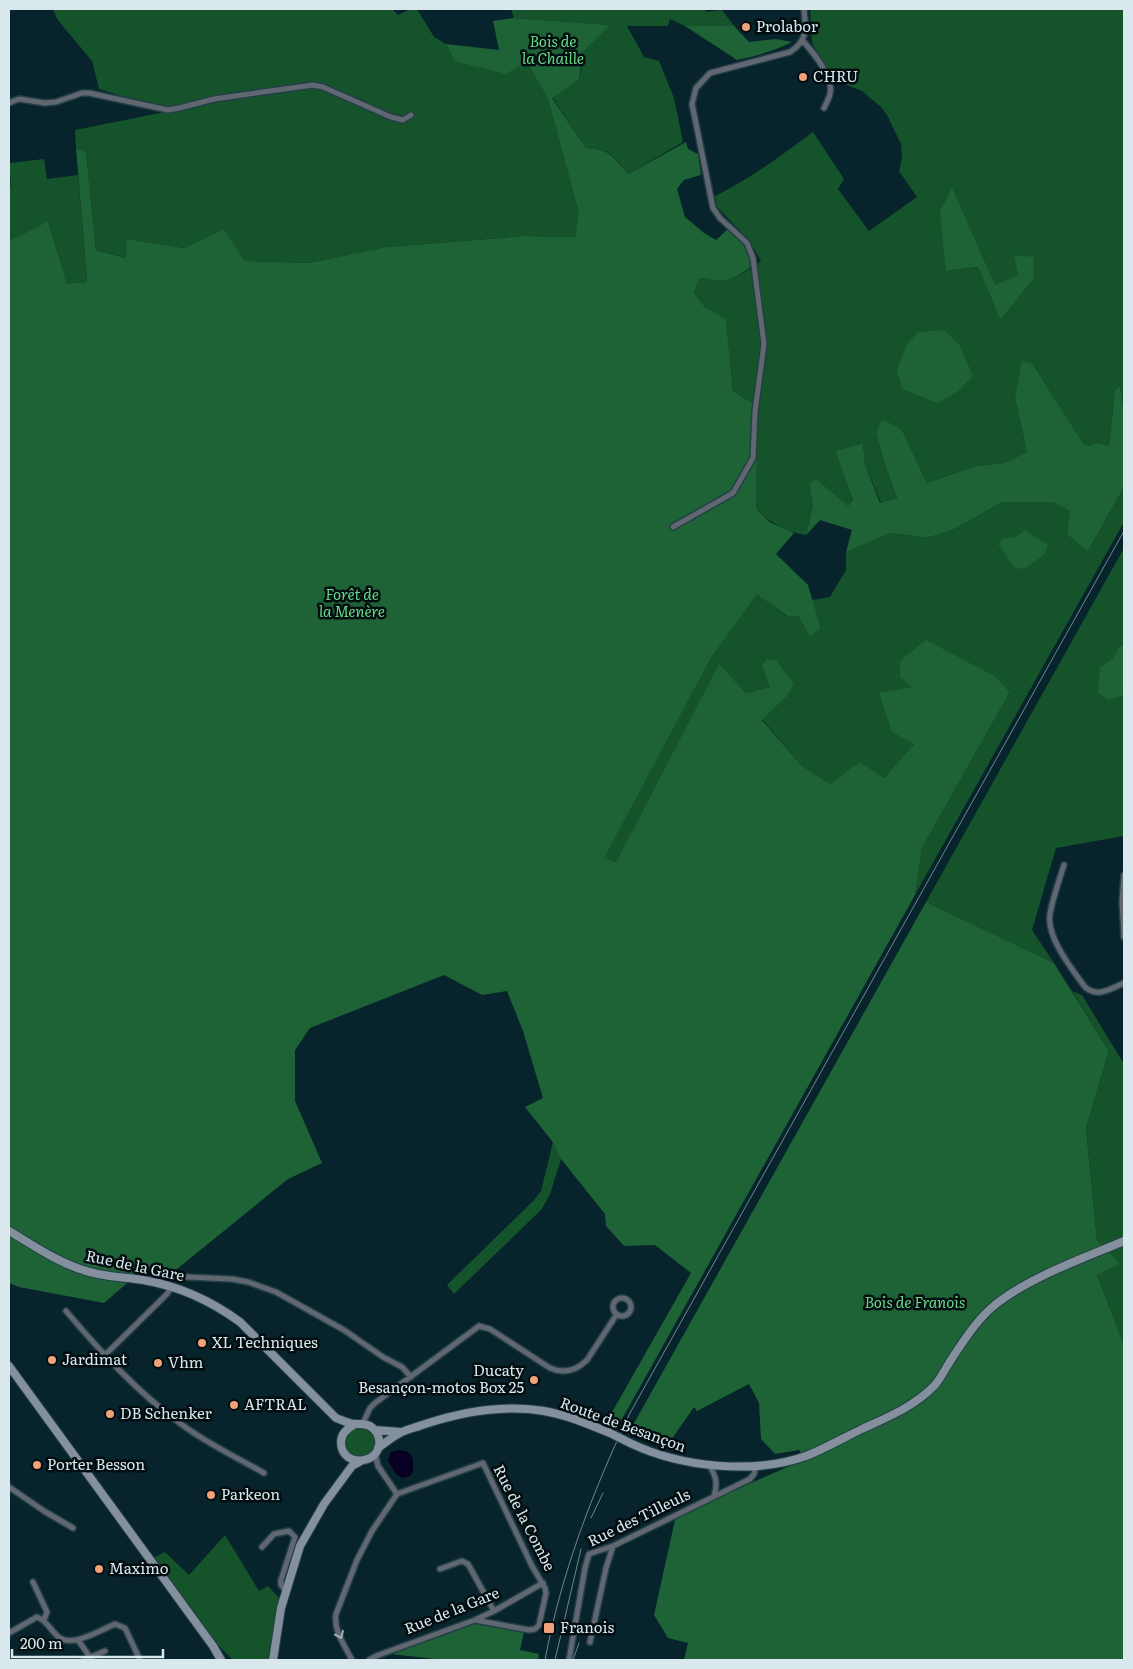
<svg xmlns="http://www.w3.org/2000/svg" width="1133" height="1669" font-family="Literata,serif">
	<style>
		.green { fill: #15532a; fill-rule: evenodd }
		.forest { fill: #1e6335 }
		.water { fill: #070022 }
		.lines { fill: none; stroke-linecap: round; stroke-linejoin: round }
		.street-casing { stroke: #243f47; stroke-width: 8 }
		.secondary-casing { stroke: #243f47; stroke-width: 10 }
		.street { stroke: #606770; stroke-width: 5 }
		.secondary { stroke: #84909e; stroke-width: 8 }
		.rail { stroke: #6f868c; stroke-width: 1 }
		.secondary-bridge-casing { stroke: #243f47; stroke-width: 10; stroke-linecap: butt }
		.secondary-bridge { stroke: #84909e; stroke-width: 8 }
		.oneway { stroke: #a8b4bb }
		.poi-dot { fill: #f0a278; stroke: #030c0f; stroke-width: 2 }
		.labels { text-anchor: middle; stroke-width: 5; stroke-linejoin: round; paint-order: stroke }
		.poi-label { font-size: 15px; fill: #d8e8ed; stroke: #030c0f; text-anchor: start }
		.park-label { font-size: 15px; font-style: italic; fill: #67db89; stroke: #030c0f }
		.street-label { font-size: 15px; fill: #d8e8ed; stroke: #030c0f }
	</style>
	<rect width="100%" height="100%" fill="#07242c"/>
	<path class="green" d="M53,9h339l6,6 13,-6h6l17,28 12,7 8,17h72l22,38 32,113 -5,25 -50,-1 -137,11 -79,16 -64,-2 -21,-32 -40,19 -57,-9v19l-31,-8 -10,-98 -10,-4 -1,-18 95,-19 -71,-22 -7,-28 -35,-42z
		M511,9h194l1,3 16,-2 12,16h-49l-15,-7 -2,7h-41l17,31 15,4 15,37 9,44 -55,32c-15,-19 -16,-24 -42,-26l-34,-51 27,-18 2,-8 2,-19 26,-27 -95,-7z
		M810,9h314v403l-4,-26 -5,3 -6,57h-19l-7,-3 -51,-80 -17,35 12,54 -23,11 -29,3 -48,17 -25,-53 -26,3 9,32 12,33 -16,5 -16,-39 -2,-21 -28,8 18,49 -5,6 -39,-22 4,21 -7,30c-23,-4 -33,-10 -50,-27l1,-49 -3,-55 -21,-13 -7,-70 -22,-15 -10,-14 6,-14c34,4 33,2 61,-17l-12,-21 -32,-33 -2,-11c35,-17 67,-41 98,-64l31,47 -6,10 31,42 48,-34 -18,-26 3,-13 -1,-14 -14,-29 -6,-8 -19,-16 -30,-12 -20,-36zM952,187l43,99 23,-11 -18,45 -22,-53 -32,4z
		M44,159l3,20 31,-4 9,107 -20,3 -19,-64 -39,20v-54l2,-2 -2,-22z
		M1124,487v35l-209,373 7,-47 88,-156 -14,-15 -21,-10 -62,20 2,56 -31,35 -53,6 -29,-18 -40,-47 23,-21 -15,-11 -24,6 -27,-28 -103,197 -13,-4 108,-200 46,-65 29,23h12l12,19 11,-6 -9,-29 18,-3 16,-27v-18l45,-19 36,5 28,-9 47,-27h50l18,9 18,40z
		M1124,548v288l-68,12 -24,82 22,33 -128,-61z
		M1072,991l10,4 42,69v281l-27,-70 24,-11 -24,-24 -11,-112 23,-77z
		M553,1142l8,17 -11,35 -8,15 -88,85 -7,-9 87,-85 7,-9z
		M345 1442a15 15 0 1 1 30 0a15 15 0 1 1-30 0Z
		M225,1535l34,56 9,-5 12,13 -11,61h-36l-15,-15 -65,-87 12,-6 24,23z"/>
	<path class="forest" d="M514,18l96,7 -27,27 -4,27 -27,19 34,50c25,2 26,7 42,26l58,-32 2,7 10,5 3,21 -17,5 -7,9 8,28 19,16 12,7 13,-12c11,12 21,22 22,39 -22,16 -25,14 -51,11l-6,14 10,14 22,14 7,71 21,13 3,55 -1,49 15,15 23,10 -18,21 32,31 13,44 -11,7 -12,-20h-11l-30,-22 -46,64 -107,200 12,4 103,-198 27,29 24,-6 -8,-22 5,-6 9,1 18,25 -9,13 -23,22 40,46 29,18 28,-22 25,16 30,-34 -22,-12 -13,-39 33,-6 -12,-10v-16l26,-21 70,37 14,15 -88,156 -7,47 -298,533 -6,-14 80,-141 -36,-28 -31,1 -18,-20 -1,-12 -44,-55 -9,-18 -27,-34 18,-9 -20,-67 -16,-40 -25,4 -38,-20 -134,53 -15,22v51l27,62 -34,16 -116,94 -32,-1 -36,31 -85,-16 -10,-4v-1042l39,-20 19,63 20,-2 -11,-134 10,4 10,98 30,8 1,-19 57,9 40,-19 21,32 64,2 78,-16 138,-11 50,1 4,-25 -31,-113 -22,-38 -20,13 -52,-13 -8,-17 53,6 -6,-29z
		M685,26h49l15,16 27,-3 16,3c-18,9 -36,14 -55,18z
		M952,187l43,98 23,-10 -4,-20 20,2 -1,22 -33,41 -22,-53 -32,4 -6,-59z
		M944,330l16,16 13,30 -15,15 -20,12 -36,-14 -5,-19 10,-26 11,-12z
		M1022,361l10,2 51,80 7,3 8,-3 11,3 6,-57 5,-3 4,26v75l-36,64 -21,-17 3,-23 -18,-9h-50l-47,27 -28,9 -36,-5 -45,19 6,-22 -32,-10 -14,15 7,-30 -4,-21 7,-5 32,27 5,-6 -18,-49 28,-8 2,21 15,39 17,-5 -12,-33 -9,-32 6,-14 20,11 25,53 48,-17 29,-3 23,-11 -12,-54z
		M1025,530l23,15 -3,9 -20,15 -10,-1 -17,-24 6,-6 11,-1z
		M1124,644v51l-16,5 -10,-7 2,-25 13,-10 6,-10z
		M926,902l128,61 55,88 -23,77 11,112 24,24 -24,11 27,70v315h-440l4,-17 -20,-5 -14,-23 21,-95 2,-4 128,-57 -6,-9 -24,4 -14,-15 -2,-36 -10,-19 -52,27 -3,-4 -27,39 -39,-12z
		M475,1622l49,10 -4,18 19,4 -1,6h-93l-55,-6z"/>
	<path class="water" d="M399,1450c16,2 14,8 14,22l-3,4 -8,2 -6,-4 -8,-13 3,-9z"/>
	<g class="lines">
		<defs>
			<path id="street" d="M803,41c9,10 25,30 27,44 2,8 -2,15 -6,23
				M9,103l10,-4 26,4 11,-1 26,-9h7l79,17 11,-2 35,-9 99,-14 10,2 68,30 12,3 8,-5
				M673,527l60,-34 20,-35 2,-46 9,-68 -11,-86 -6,-15 -27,-25 -7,-10 -21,-104 4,-16 14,-15 80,-21c18,-11 16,-24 14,-43
				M1064,865c-5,16 -11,32 -14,49 -4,23 22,55 35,73 13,11 25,2 39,-4
				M1124,875l-2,26 2,36
				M165,1276l67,3 16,3 28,10 68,38 39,27 19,10 9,10
				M613 1307a9 9 0 1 1 18 0a9 9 0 1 1-18 0Z
				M66,1311c35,41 71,81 115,113 25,19 55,33 83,49
				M104,1356l63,-62 5,-8
				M363,1423l7,-15 5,-5 104,-77 11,3 60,39c14,6 26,3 37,-8l30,-46
				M375,1453l3,13 19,28
				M709,1465c7,11 9,18 5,31
				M9,1487l35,24 29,17
				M262,1547l12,-13 15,-3 6,6 -14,43v5l4,5
				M440,1569l22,-8 6,3 26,47
				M33,1582l14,30 -3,8
				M9,1633l28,-16c11,4 14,15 23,21 13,9 41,-8 55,-14l10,4 15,32
				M78,1640l14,20
				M590,1642l16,-74 7,-22
				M84,1660l21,-9
				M352,1660c-7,-14 -19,-30 -16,-46l21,-54 15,-29 25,-37 86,-31 49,103 13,22 1,5 -7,32 -4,4 -6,1 -54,-10
				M369,1660l7,-4 99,-36 19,-9 49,-28
				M569,1660l16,-92 4,-14 24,-8 137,-67 4,-5 2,-9"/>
			<path id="secondary" d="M9,1231c24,14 48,31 74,39 19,7 40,7 60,10 36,6 67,20 97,42l96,96c6,2 13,6 19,6 6,0 10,-1 15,2 5,3 8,8 9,13 4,26 -38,30 -38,3 0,-9 7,-14 14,-18
				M9,1366l204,280 8,14
				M375,1430l26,2
				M630,1443c50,24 123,32 176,13 20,-8 39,-19 58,-28 25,-11 52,-23 71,-43 5,-6 10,-15 14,-22 14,-21 27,-43 47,-59 34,-27 88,-46 128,-63
				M378,1448c7,-5 14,-11 22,-15 7,-4 15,-5 22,-8 39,-13 81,-21 122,-14 23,4 44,13 66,22
				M273,1660l8,-52 19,-62 24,-42 28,-38 9,-5"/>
		</defs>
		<use href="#street" class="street-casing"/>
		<use href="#secondary" class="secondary-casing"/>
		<use href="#street" class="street"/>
		<use href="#secondary" class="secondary"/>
		<path class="rail" d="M591,1518l12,-25
			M545,1660c16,-86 47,-167 85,-247l494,-882
			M555,1660l26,-111
			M573,1660l6,-17"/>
		<defs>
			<path id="secondary-bridge" d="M610,1433l20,10"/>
		</defs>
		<use href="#secondary-bridge" class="secondary-bridge-casing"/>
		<use href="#secondary-bridge" class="secondary-bridge"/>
	</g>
	<defs><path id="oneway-chevron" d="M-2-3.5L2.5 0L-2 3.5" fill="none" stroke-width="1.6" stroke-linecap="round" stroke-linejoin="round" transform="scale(1.25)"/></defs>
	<use class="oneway" href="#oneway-chevron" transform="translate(340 1635) rotate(65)"/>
	<g class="poi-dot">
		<circle cx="746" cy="27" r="5"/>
		<circle cx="803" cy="77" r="5"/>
		<circle cx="202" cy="1343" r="5"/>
		<circle cx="52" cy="1360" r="5"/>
		<circle cx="158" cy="1363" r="5"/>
		<circle cx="534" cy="1380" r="5"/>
		<circle cx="234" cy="1405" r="5"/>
		<circle cx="110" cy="1414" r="5"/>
		<circle cx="37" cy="1465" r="5"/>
		<circle cx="211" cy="1495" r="5"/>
		<circle cx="99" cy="1569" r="5"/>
		<rect x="543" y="1622" width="12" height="12" rx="2.5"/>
	</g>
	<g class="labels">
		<g class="poi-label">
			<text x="756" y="32">Prolabor</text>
			<text x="813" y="82">CHRU</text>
			<text x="212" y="1348">XL Techniques</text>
			<text x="62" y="1365">Jardimat</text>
			<text x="168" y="1368">Vhm</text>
			<text x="524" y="1376" text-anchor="end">Ducaty<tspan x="524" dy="17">Besançon-motos Box 25</tspan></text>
			<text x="244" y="1410">AFTRAL</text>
			<text x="120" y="1419">DB Schenker</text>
			<text x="47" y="1470">Porter Besson</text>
			<text x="221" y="1500">Parkeon</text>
			<text x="109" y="1574">Maximo</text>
			<text x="560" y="1633">Franois</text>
		</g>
		<g class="park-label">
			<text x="553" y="47">Bois de<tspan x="553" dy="17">la Chaille</tspan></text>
			<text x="352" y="600">Forêt de<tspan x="352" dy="17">la Menère</tspan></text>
			<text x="915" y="1308">Bois de Franois</text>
		</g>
		<g class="street-label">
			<text transform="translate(135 1266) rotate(12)" y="5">Rue de la Gare</text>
			<text transform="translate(623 1425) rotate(20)" y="5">Route de Besançon</text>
			<text transform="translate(524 1518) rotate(63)" y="5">Rue de la Combe</text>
			<text transform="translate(639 1518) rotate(-26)" y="5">Rue des Tilleuls</text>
			<text transform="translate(452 1611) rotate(-22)" y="5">Rue de la Gare</text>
		</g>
	</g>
	<rect width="1133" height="1669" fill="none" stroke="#d8e8ed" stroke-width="20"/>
	<path d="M12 1649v8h151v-8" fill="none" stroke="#d8e8ed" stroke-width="2.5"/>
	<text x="20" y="1649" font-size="15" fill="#d8e8ed" stroke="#030c0f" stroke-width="4" paint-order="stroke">200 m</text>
</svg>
